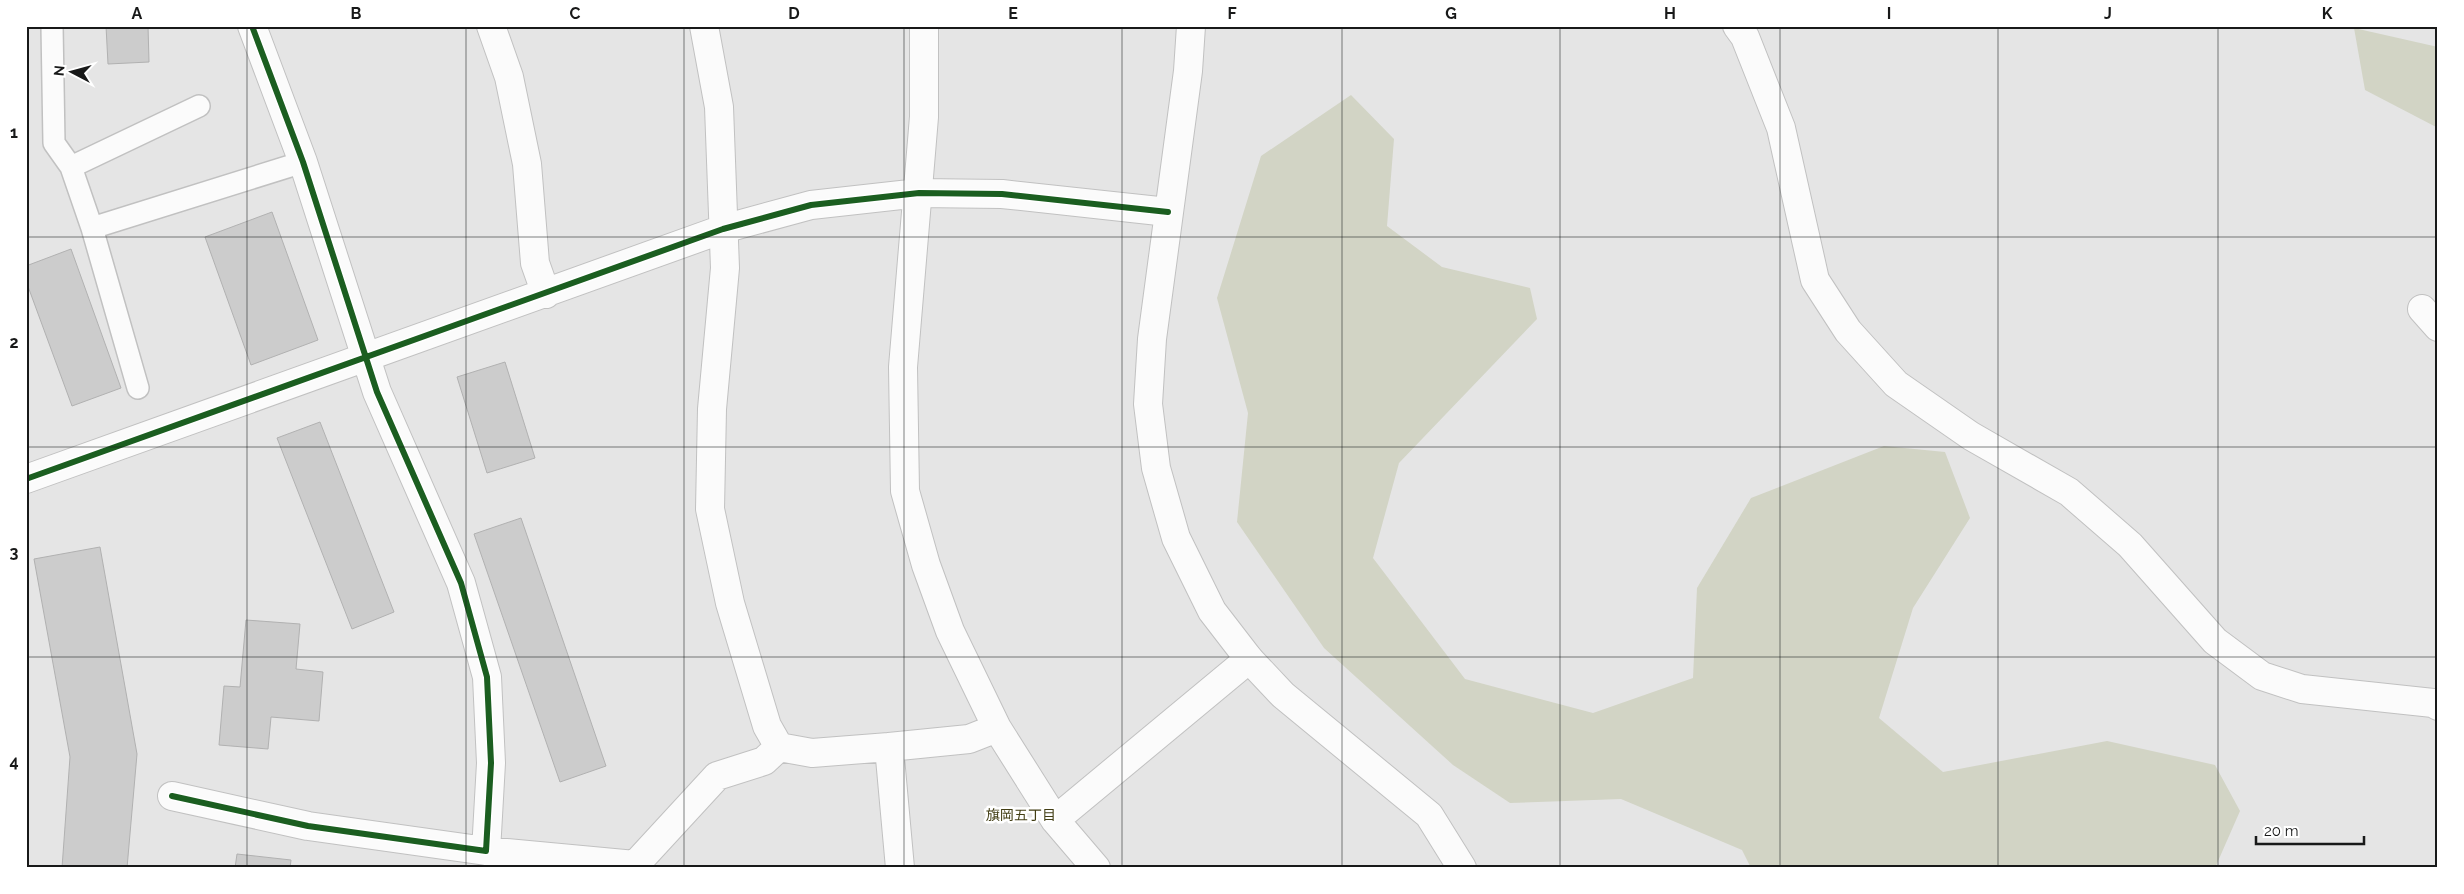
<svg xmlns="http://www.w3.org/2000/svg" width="2464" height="894" font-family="Raleway,'Noto Sans JP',sans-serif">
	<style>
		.green { fill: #d2d4c5 }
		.building { fill: #ccc; stroke: #b1b1b1 }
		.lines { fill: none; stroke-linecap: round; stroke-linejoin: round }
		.service-casing { stroke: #c1c1c1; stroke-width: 24 }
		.minor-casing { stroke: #c1c1c1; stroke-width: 30 }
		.tertiary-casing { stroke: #c1c1c1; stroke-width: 30 }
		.service { stroke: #fbfbfb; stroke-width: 21 }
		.minor { stroke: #fbfbfb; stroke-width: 28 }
		.tertiary { stroke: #fbfbfb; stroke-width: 28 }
		.cycleway-casing { stroke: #fff; stroke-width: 9 }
		.cycleway { stroke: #1b5e20; stroke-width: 6 }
		.grid { fill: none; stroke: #181919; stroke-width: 1; stroke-opacity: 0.55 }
		.labels { text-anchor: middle; stroke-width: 5; stroke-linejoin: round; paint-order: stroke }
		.neighbourhood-label { font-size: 14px; fill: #423e14; stroke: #fff }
		.neatline { fill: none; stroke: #181919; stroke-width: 2 }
		.grid-label { font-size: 16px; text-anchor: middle; font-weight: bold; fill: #181919 }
	</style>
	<rect width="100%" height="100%" fill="#e5e5e5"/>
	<path class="green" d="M2354,28l84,19v81l-73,-38z
		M1351,95l43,44 -7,87 55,41 88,21 7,31 -138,144 -26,95 92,121 128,34 100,-35 4,-90 54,-90 133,-52 61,6 25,66 -57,90 -34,110 64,54 164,-31 108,24 25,46 -25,57h-464l-9,-18 -121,-51 -111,4 -57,-38 -129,-117 -87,-126 11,-109 -31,-115 44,-142z"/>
	<path class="building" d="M106,26h42l1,36 -41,2z
		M272,212l46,128 -67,25 -46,-128z
		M71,249l50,139 -49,18 -46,-125v-15z
		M505,362l30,96 -48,15 -30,-96z
		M320,422l74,190 -42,17 -75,-191z
		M521,518l85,248 -46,16 -86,-248z
		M100,547l37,207 -10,114h-65l8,-111 -36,-198z
		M246,620l54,4 -4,45 27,3 -4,49 -48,-4 -3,32 -49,-4 5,-59 16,1z
		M237,854l54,6 -1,8h-55z"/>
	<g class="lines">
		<defs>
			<path id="service" d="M52,26l2,117 17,24 128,-61
				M71,167l21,61 46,160
				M92,228l211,-66"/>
			<path id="minor" d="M491,26l18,51 18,87 8,99 11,31
				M704,26l15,81 6,161 -13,141 -2,100 20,94 37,123 12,21 33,6 77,-6 11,121
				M924,26v91l-21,250 2,124 21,74 24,66 47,97 58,92 41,48
				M1737,26l8,11 36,91 34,152 33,51 48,53 75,52 98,56 61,53 85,96 47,35 40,13 131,14 5,3
				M2422,309l16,18
				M26,479l697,-250 88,-24 108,-12 83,1 166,18
				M889,747l80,-8 28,-11
				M172,796l136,30 178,25 5,-88 -4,-86 -26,-94 -84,-191 -74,-230 -51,-136
				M1055,820l194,-161
				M486,851l149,14 82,-89 47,-15 15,-14"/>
			<path id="tertiary" d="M1191,26l-3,45 -36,268 -4,65 8,64 20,70 36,73 37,48 34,36 146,120 33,53"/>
		</defs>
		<use href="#service" class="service-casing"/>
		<use href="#minor" class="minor-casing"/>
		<use href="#tertiary" class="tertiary-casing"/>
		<use href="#service" class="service"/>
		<use href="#minor" class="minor"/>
		<use href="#tertiary" class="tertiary"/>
		<defs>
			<path id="cycleway" d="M26,479l697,-250 88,-24 108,-12 83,1 166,18
				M172,796l136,30 178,25 5,-88 -4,-86 -26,-94 -84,-191 -74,-230 -51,-136"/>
		</defs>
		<use href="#cycleway" class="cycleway-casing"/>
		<use href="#cycleway" class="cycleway"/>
	</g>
	<path class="grid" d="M247,26v842M466,26v842M684,26v842M904,26v842M1122,26v842M1342,26v842M1560,26v842M1780,26v842M1998,26v842M2218,26v842M26,237h2412M26,447h2412M26,657h2412"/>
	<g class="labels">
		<g class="neighbourhood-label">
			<text x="1021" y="820">旗岡五丁目</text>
		</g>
	</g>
	<rect width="2464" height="894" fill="none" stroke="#ffffff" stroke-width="55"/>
	<g transform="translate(72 72) rotate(276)" stroke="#ffffff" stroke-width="4" paint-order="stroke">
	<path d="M0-4L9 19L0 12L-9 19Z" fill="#181919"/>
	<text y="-8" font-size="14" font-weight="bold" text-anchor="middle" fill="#181919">N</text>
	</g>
	<path d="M2256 836v8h108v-8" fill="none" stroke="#181919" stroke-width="2.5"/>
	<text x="2264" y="836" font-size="15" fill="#181919" stroke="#ffffff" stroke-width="4" paint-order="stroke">20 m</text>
	<rect x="28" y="28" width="2408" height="838" class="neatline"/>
	<g class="grid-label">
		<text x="137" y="19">A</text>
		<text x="356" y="19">B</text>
		<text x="575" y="19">C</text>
		<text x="794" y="19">D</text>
		<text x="1013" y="19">E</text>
		<text x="1232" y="19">F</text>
		<text x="1451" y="19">G</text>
		<text x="1670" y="19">H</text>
		<text x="1889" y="19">I</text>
		<text x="2108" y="19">J</text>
		<text x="2327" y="19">K</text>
		<text x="14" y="138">1</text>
		<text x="14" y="348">2</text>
		<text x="14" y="558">3</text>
		<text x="14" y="767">4</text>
	</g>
</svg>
